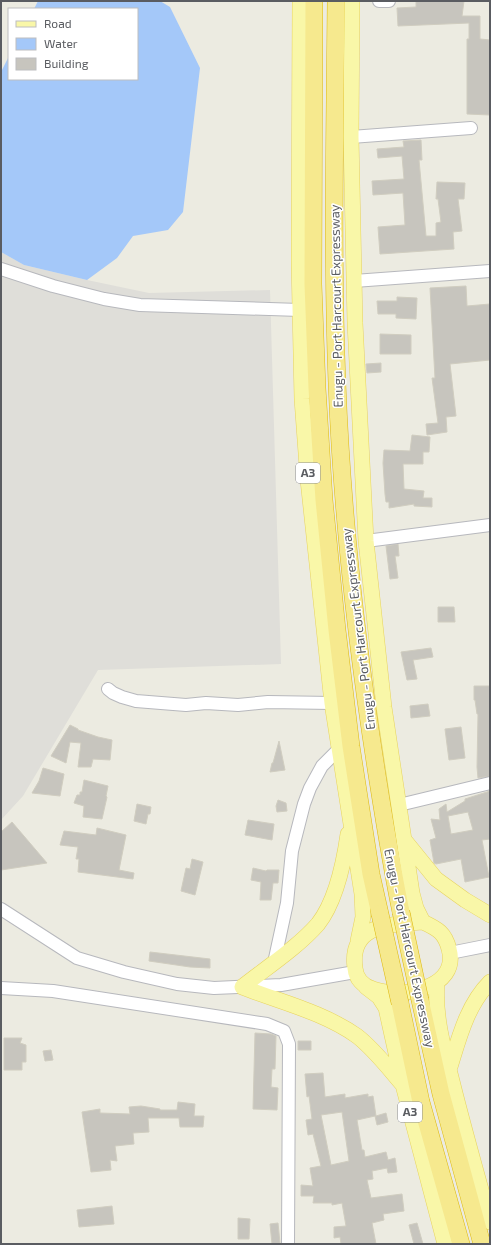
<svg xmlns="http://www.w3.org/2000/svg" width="491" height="1245" font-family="'Exo 2',sans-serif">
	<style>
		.industrial { fill: #dfded9 }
		.water { fill: #a4c8f9 }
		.building { fill: #c7c5be; stroke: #d0cdc0; fill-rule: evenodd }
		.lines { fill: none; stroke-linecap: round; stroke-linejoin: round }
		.minor-casing { stroke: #b7b8bd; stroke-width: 14 }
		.major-casing { stroke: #e7d35e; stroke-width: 16 }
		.highway-casing { stroke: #deb90f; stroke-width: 18 }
		.minor { stroke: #fff; stroke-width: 12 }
		.major { stroke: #f9f7a8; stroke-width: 15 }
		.highway { stroke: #f6e98e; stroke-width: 17 }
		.highway-bridge-casing { stroke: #deb90f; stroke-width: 18; stroke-linecap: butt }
		.highway-bridge { stroke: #f6e98e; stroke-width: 17 }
		.labels { text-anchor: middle; stroke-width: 3; stroke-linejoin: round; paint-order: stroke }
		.shield { fill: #fff; stroke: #8c8d90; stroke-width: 1 }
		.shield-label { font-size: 12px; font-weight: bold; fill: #5a5c61 }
		.street-label { font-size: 13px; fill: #5a5c61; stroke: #fff }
	</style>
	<rect width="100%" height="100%" fill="#ecebe1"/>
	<path class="industrial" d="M1,252l23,13 63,15 62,13 121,-3 11,374 -183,6 -75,126 -22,24z"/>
	<path class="water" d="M38,1h122l10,6 30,61 -17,144 -15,18 -35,6 -16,22 -30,22 -63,-15 -23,-13v-180l8,-16v23h128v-70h-103z"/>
	<path class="building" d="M416,1h48l-2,15h18v23l10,1v75l-23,-1v-75h2v-16l-71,3 -1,-18 19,-1z
		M421,140l1,20h-3l7,76h10v-13l5,-1 -3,-23h-2l1,-17 28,1 -1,16h-6l4,32 -9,1 1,17 -74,5 -2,-27 27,-2 -2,-32 -30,2 -1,-14 32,-2 -2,-23 -24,2 -1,-9 27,-2 -1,-6z
		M466,286l1,20 23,-2v56l-40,4 6,52 -10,1 1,15 -20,3 -1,-11 12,-1 -6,-45h3l-5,-90z
		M397,297l20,1 -1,21 -20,-1v-4h-18l-1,-13h20z
		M380,334l31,1v19h-31z
		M381,363v9l-14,1 -1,-9z
		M412,435l18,2 -1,15h-6v12h-20l1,25 20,2 -1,7h9v9l-18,-1v-2l-25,4v-6h-3l-1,-8 -2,-31 1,-13 26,1z
		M398,544l1,12h-4l3,22 -8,1 -4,-33z
		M438,607h16l1,15h-17z
		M431,648l2,9 -20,3 4,19 -10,1 -6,-28z
		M474,686h16v90l-12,2 -1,-11 1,-53h-1l-2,-14h-1z
		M428,704l2,12 -19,2 -1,-12z
		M70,725l8,4v1l20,7 14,3 -2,20 -17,-1 -2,8h-13l3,-24 -11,-1 -4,21 -15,-7z
		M461,727l4,31 -16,2 -4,-31z
		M279,741l6,29 -15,2 2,-9h1z
		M43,768l21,6 -4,22 -28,-3 7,-12z
		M84,780l24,6 -2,10 1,1 -5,22 -19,-2 1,-11 -10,-3 3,-8h3v-3h2z
		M490,791v48l-8,1 7,37 -24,5 -4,-23 -25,5 -2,-1 -4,-23 6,-2 -5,-19 9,1 -1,-11 7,-5 1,8 18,-11v-2zM468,812l5,18 -22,4 -3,-18z
		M278,800l8,3 1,8 -10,1 -1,-6z
		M137,804l14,3 -1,7h-2l-2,10 -12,-3z
		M248,820l26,4 -2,16 -27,-5z
		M12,822l35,41 -46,7v-38z
		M97,828l29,7 -7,35 15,3 -1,6 -55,-7 1,-13h-3l2,-12 -18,-2 4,-14 32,4z
		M192,859l11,3 -8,33 -14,-4 5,-23 4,1z
		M253,868l13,3 1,-1h12l-1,13h-5l-2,17h-11l1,-18 -10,-2z
		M150,952l60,7v9l-20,-1 -41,-6z
		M255,1033l16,1 5,2 -1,33h-3l-1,18 7,1 -1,22 -24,-1z
		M4,1038h18l-2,5 6,2v17h-4v8h-18z
		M298,1041h13v9h-13z
		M51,1050l2,10 -8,1 -2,-10z
		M323,1073l2,24 20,-3v4l23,-4v3l5,-1 3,20 10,-3 2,9 -11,3 -2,-9 -18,4 5,30h2l1,7 21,-5 2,8 7,-2 2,14 -9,1 -1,-5 -15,3 1,8 -6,1 4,18 31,-4 2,17 -21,3 1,6 -12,3 4,21h-35l-1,-7 -6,1v-11l12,-1 -4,-23 -10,2v-2h-19l1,-7h-13v-11l12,1 -3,-18 11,-2 -8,-32 -5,1 -2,-15 6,-1 -3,-23 -2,1 -2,-23zM342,1112l7,49 -18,4 -10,-50z
		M178,1102l17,2 -1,12h10l-1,11h-23l-1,-9h-31l1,14 -16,1 1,11 -19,2 2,15 -7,-1 1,10 -20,2 -9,-60 18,-3v4l30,1 -1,-7 12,-1 19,3v1h17z
		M112,1206l2,18 -35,3 -2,-17z
		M238,1218l12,1 -1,20h-11z
		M278,1223l2,20 -8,1 -2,-20z
		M417,1223l6,21h-9l-5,-19z"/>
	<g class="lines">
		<defs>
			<path id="minor" d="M379,1h10
				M351,137l120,-9
				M1,269l52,17 51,13 36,6 160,5
				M354,281l136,-10
				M366,541l124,-16
				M108,689l5,4 9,4 14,4 50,4 20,-2 32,2 30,-3 64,1
				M399,805l91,-22
				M1,909l76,49 47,14 53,12 37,4 67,-3 74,-13
				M450,953l40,-8
				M274,963l13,-60 5,-52 12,-47 6,-16 12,-22 18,-18
				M1,988l52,3 214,33 17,7 5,13 -1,200"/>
			<path id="major" d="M300,1l-1,260 3,138 6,81 24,223 30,191 1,23 -5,24
				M352,1l-1,136 4,186 11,218 18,166 28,186 4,15 7,14
				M348,834c-4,28 -12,67 -30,90 -20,23 -52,44 -76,63 38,15 81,25 115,49 18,14 32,33 46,49
				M406,842l30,37 29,21 25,15
				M423,922c15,7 22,11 26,27 11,40 -49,50 -76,40 -10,-3 -17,-10 -18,-21 -6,-45 36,-43 68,-46z
				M437,982c-3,38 9,74 18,111 11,43 23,86 35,129
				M366,987l13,10 7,11 17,77 42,159
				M450,1067c9,-29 17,-62 40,-85"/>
			<path id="highway" d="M314,1l-1,283 4,104 7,112 13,130 14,116 20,128 9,40
				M336,1c-1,127 -4,255 1,382 5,133 20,266 41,398 7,44 14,88 23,131
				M420,1000l21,94 41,150
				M400,1003l21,99 40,142"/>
		</defs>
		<use href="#minor" class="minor-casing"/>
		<use href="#major" class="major-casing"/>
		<use href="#highway" class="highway-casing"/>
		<use href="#minor" class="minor"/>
		<use href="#major" class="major"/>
		<use href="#highway" class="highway"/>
		<defs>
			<path id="highway-bridge" d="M401,912l19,88
				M380,914l20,89"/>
		</defs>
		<use href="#highway-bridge" class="highway-bridge-casing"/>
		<use href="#highway-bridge" class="highway-bridge"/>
	</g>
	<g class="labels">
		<g class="shield">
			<rect x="296" y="463" width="24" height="20" rx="3"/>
			<rect x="398" y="1102" width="24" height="20" rx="3"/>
		</g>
		<g class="shield-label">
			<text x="308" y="477">A3</text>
			<text x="410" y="1116">A3</text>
		</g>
		<g class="street-label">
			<text transform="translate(336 306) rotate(-91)" y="5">Enugu - Port Harcourt Expressway</text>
			<text transform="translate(358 629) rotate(-97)" y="5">Enugu - Port Harcourt Expressway</text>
			<text transform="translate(410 948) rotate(78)" y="5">Enugu - Port Harcourt Expressway</text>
		</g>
	</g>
	<rect width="491" height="1245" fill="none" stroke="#5a5c61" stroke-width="4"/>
	<rect x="8" y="8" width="130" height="72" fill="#ffffff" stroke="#bdbec0"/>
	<rect x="16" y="21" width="20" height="6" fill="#f9f7a8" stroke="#bdbec0"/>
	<text x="44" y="28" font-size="12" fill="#5a5c61">Road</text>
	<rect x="16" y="38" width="20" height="12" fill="#a4c8f9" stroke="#bdbec0"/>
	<text x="44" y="48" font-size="12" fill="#5a5c61">Water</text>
	<rect x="16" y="58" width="20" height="12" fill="#c7c5be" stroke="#bdbec0"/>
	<text x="44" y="68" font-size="12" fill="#5a5c61">Building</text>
</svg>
